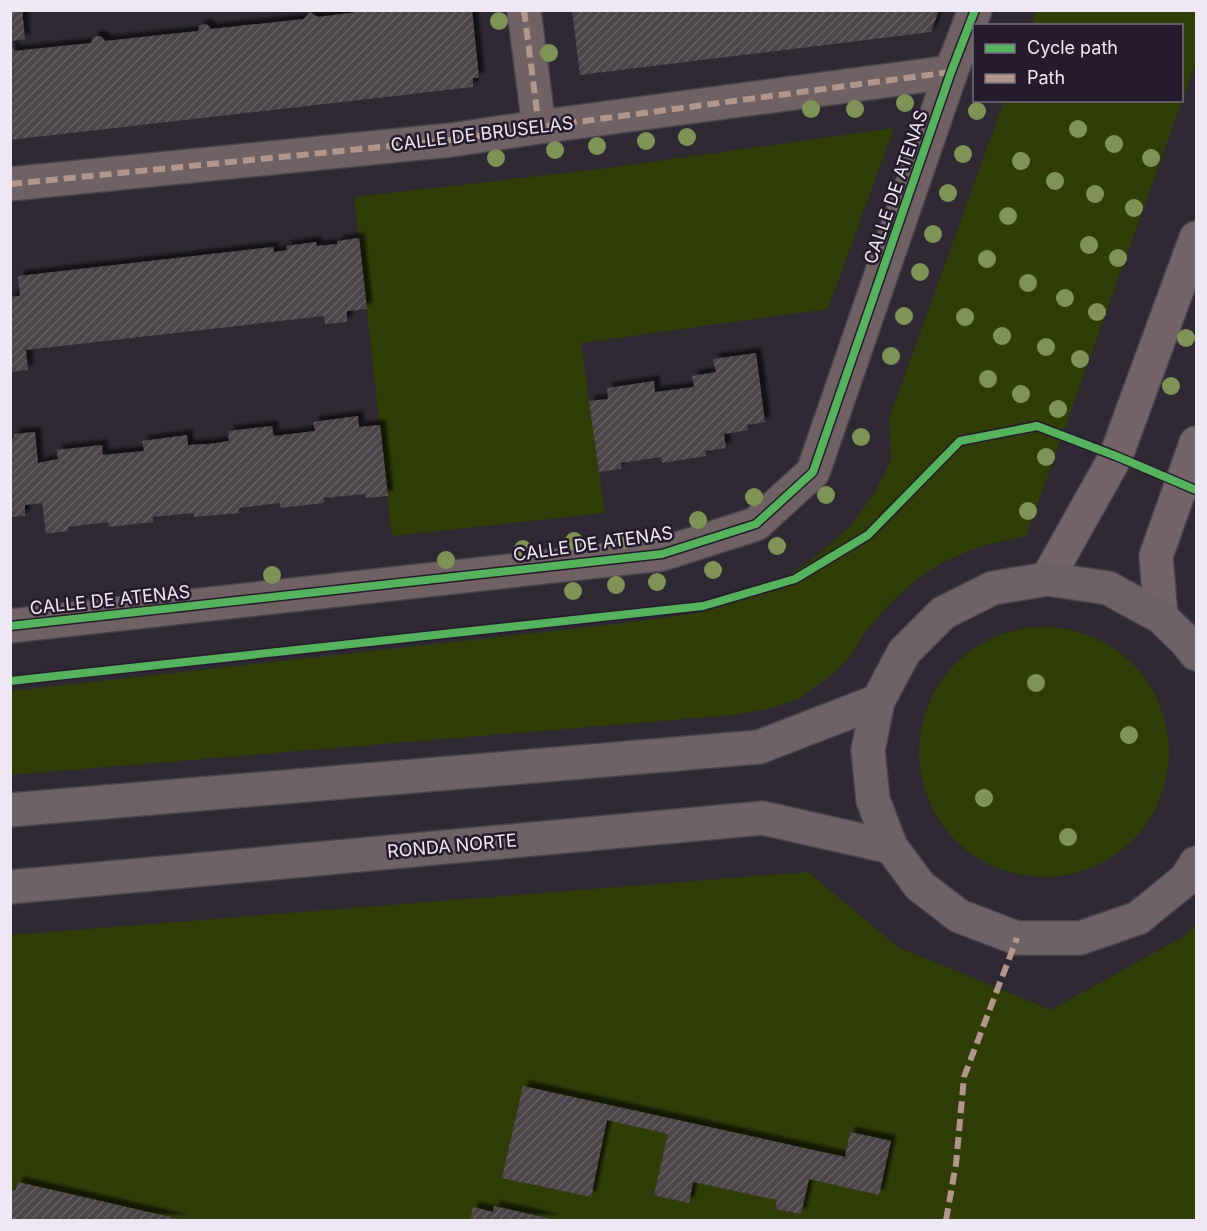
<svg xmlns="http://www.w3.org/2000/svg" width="1207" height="1231" font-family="Inter,sans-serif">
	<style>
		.green { fill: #303d07 }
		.building { fill: url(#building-hatch); filter: url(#shadow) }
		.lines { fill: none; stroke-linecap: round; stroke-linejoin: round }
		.minor-casing { stroke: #49454c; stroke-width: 36 }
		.secondary-casing { stroke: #49454c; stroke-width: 36 }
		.primary-casing { stroke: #49454c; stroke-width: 36 }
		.minor { stroke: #6f6164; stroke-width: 33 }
		.secondary { stroke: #726468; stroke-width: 33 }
		.primary { stroke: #6f6267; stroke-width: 33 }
		.quiet { stroke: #b2968c; stroke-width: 6; stroke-dasharray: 12 6; stroke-linecap: butt }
		.cycleway-casing { stroke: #251b2c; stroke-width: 11 }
		.cycleway { stroke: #56b35d; stroke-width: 8 }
		.tree { fill: #809357 }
		.labels { text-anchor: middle; stroke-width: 5; stroke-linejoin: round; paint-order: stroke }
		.street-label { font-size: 18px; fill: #eee8f4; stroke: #251b2c }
	</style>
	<defs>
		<pattern id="building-hatch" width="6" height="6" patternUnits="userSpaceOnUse" patternTransform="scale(1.5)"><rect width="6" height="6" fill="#4b4449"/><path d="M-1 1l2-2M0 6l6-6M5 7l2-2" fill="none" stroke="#655f64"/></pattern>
		<filter id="shadow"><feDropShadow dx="5.5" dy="-5.5" stdDeviation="1.5" flood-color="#0009"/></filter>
	</defs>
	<rect width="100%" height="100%" fill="#2e2932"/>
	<path class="green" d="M1037,10l159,1v51l-170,474 -41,9 -40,16 -31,20 -26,25 -23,26 -16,26 -21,20 -30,21 -30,10 -34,6 -723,60v-84l596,-66 84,-11 50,-14 47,-24 32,-23 32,-29 23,-32 16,-32 -2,-41 115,-318 178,-1v-74l-151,-1z
		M894,128l-66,181 -247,34 24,170 -213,23 -38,-339 246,-28z
		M919 752a125 125 0 1 1 250 0a125 125 0 1 1-250 0Z
		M808,872l90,75 153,63 135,-75 10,-11v296h-1185v-285z"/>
	<path class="building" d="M10,10h12l3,29 -13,2 2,10 77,-8 2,-5 4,-2 5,1 3,4 93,-10 1,-5 4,-2 5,1 3,4 93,-10 6,-7 8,5 56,-7h98l7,68h-6v9l-463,53z
		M572,10h367l-8,22 -351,43z
		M359,238l8,71 -20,2v11l-22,2 -1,-8 -298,34 2,20 -18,2v-75l10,-1 -2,-20 255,-29 1,5 13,-2 -1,-4 30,-4 1,4 20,-2v-3z
		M756,353l9,69 -18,3 1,5 -24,4 2,14 -20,3v5l-44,7 -1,-6 -40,6v6l-22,3 -10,-71 19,-2 -1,-11 47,-7 1,11 39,-5 -2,-11 24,-4 -3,-13z
		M358,416l1,11 21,-2 8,71 -22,2 -1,-4 -41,4v5l-44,5v-5l-41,5v5l-45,4v-4l-21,2 -20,2v5l-44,5 -1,-5 -40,5v4l-22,3 -4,-31 -17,2v11l-15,1v-78l4,-1v-4l21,-2 3,31 20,-4 -1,-9 45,-5 1,10 20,-2 21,-2 -2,-10 45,-6 1,10 21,-1 20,-3 -1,-10 44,-5 2,10 41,-5 -2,-9z
		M523,1086l322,71 5,-25 41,9 -12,54 -70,-16 -8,35 -26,-5 2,-9 -84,-18 -4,21 -35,-8 14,-61 -61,-14 -16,77 -89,-19z
		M18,1182l165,38h-173v-30l5,1z
		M494,1206l62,14h-86l3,-13 20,5z"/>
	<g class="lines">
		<defs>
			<path id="minor" d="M524,10l15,117
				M10,184l441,-44 88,-13 412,-55
				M10,626l652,-72 94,-30 57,-52 138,-400 24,-62"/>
			<path id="secondary" d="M1047,579l69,-123 80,-218
				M1161,617l-5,-61 40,-113"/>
			<path id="primary" d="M1196,654l-10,-13 -25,-24 -53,-29 -61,-9 -54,9 -50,25 -39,39 -26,49 -10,49 5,50 18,47 29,39 39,30 58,22h63l58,-20 48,-39 10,-16
				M10,810l749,-63 119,-46
				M10,887l753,-69 128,29"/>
		</defs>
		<use href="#minor" class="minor-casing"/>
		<use href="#secondary" class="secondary-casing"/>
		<use href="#primary" class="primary-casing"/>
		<use href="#minor" class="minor"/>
		<use href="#secondary" class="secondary"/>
		<use href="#primary" class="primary"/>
		<path class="quiet" d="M524,10l15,117
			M10,184l441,-44 88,-13 412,-55
			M946,1220l10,-56 8,-87 53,-139"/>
		<defs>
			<path id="cycleway" d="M10,626l652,-72 94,-30 57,-52 138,-400 24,-62
				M10,681l693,-75 92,-27 73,-44 92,-94 77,-15 79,30 80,34"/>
		</defs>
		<use href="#cycleway" class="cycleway-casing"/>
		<use href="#cycleway" class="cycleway"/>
	</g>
	<g class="tree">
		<circle cx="499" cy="21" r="9"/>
		<circle cx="549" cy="53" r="9"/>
		<circle cx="905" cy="103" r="9"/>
		<circle cx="811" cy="109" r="9"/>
		<circle cx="855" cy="109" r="9"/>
		<circle cx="977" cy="111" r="9"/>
		<circle cx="1078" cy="129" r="9"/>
		<circle cx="687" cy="137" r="9"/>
		<circle cx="646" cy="141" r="9"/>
		<circle cx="1114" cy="144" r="9"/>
		<circle cx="597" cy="146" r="9"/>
		<circle cx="555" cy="150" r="9"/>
		<circle cx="963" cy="154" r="9"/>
		<circle cx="496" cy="158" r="9"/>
		<circle cx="1151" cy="158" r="9"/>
		<circle cx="1021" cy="161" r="9"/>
		<circle cx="1055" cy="181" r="9"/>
		<circle cx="948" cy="193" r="9"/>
		<circle cx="1095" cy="194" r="9"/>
		<circle cx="1134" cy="208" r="9"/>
		<circle cx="1008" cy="216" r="9"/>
		<circle cx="933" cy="234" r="9"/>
		<circle cx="1089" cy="245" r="9"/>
		<circle cx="1118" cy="258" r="9"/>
		<circle cx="987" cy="259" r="9"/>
		<circle cx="920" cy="272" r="9"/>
		<circle cx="1028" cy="283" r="9"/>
		<circle cx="1065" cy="298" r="9"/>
		<circle cx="1097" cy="312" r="9"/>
		<circle cx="904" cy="316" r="9"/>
		<circle cx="965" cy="317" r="9"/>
		<circle cx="1002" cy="336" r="9"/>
		<circle cx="1186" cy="338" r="9"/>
		<circle cx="1046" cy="347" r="9"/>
		<circle cx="891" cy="356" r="9"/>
		<circle cx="1080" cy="359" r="9"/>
		<circle cx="988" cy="379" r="9"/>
		<circle cx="1171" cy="386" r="9"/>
		<circle cx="1021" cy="394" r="9"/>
		<circle cx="1058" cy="409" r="9"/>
		<circle cx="861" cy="437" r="9"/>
		<circle cx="1046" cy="457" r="9"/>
		<circle cx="826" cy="495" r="9"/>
		<circle cx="754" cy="497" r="9"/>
		<circle cx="1028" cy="511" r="9"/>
		<circle cx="698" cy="520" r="9"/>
		<circle cx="624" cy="540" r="9"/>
		<circle cx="574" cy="541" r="9"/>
		<circle cx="777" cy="546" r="9"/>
		<circle cx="523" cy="549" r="9"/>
		<circle cx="446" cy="560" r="9"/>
		<circle cx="713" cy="570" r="9"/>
		<circle cx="272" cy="575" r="9"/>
		<circle cx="657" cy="582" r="9"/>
		<circle cx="616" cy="585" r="9"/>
		<circle cx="573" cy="591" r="9"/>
		<circle cx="1036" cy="683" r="9"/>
		<circle cx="1129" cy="735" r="9"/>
		<circle cx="984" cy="798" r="9"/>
		<circle cx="1068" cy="837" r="9"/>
	</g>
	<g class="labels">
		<g class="street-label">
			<text transform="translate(482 134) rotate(-7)" y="6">CALLE DE BRUSELAS</text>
			<text transform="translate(896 187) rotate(-71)" y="6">CALLE DE ATENAS</text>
			<text transform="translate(593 544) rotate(-8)" y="6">CALLE DE ATENAS</text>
			<text transform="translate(110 600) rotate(-6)" y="6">CALLE DE ATENAS</text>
			<text transform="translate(452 846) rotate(-5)" y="6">RONDA NORTE</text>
		</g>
	</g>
	<rect width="1207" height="1231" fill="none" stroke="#eee8f4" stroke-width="24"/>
	<rect x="973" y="24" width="210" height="78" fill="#251b2c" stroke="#756d7c" stroke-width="1.5"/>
	<rect x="985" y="44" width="30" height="9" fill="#56b35d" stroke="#756d7c" stroke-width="1.5"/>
	<text x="1027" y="54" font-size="18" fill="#eee8f4">Cycle path</text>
	<rect x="985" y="74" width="30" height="9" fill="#b2968c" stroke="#756d7c" stroke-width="1.5"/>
	<text x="1027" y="84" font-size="18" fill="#eee8f4">Path</text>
</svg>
